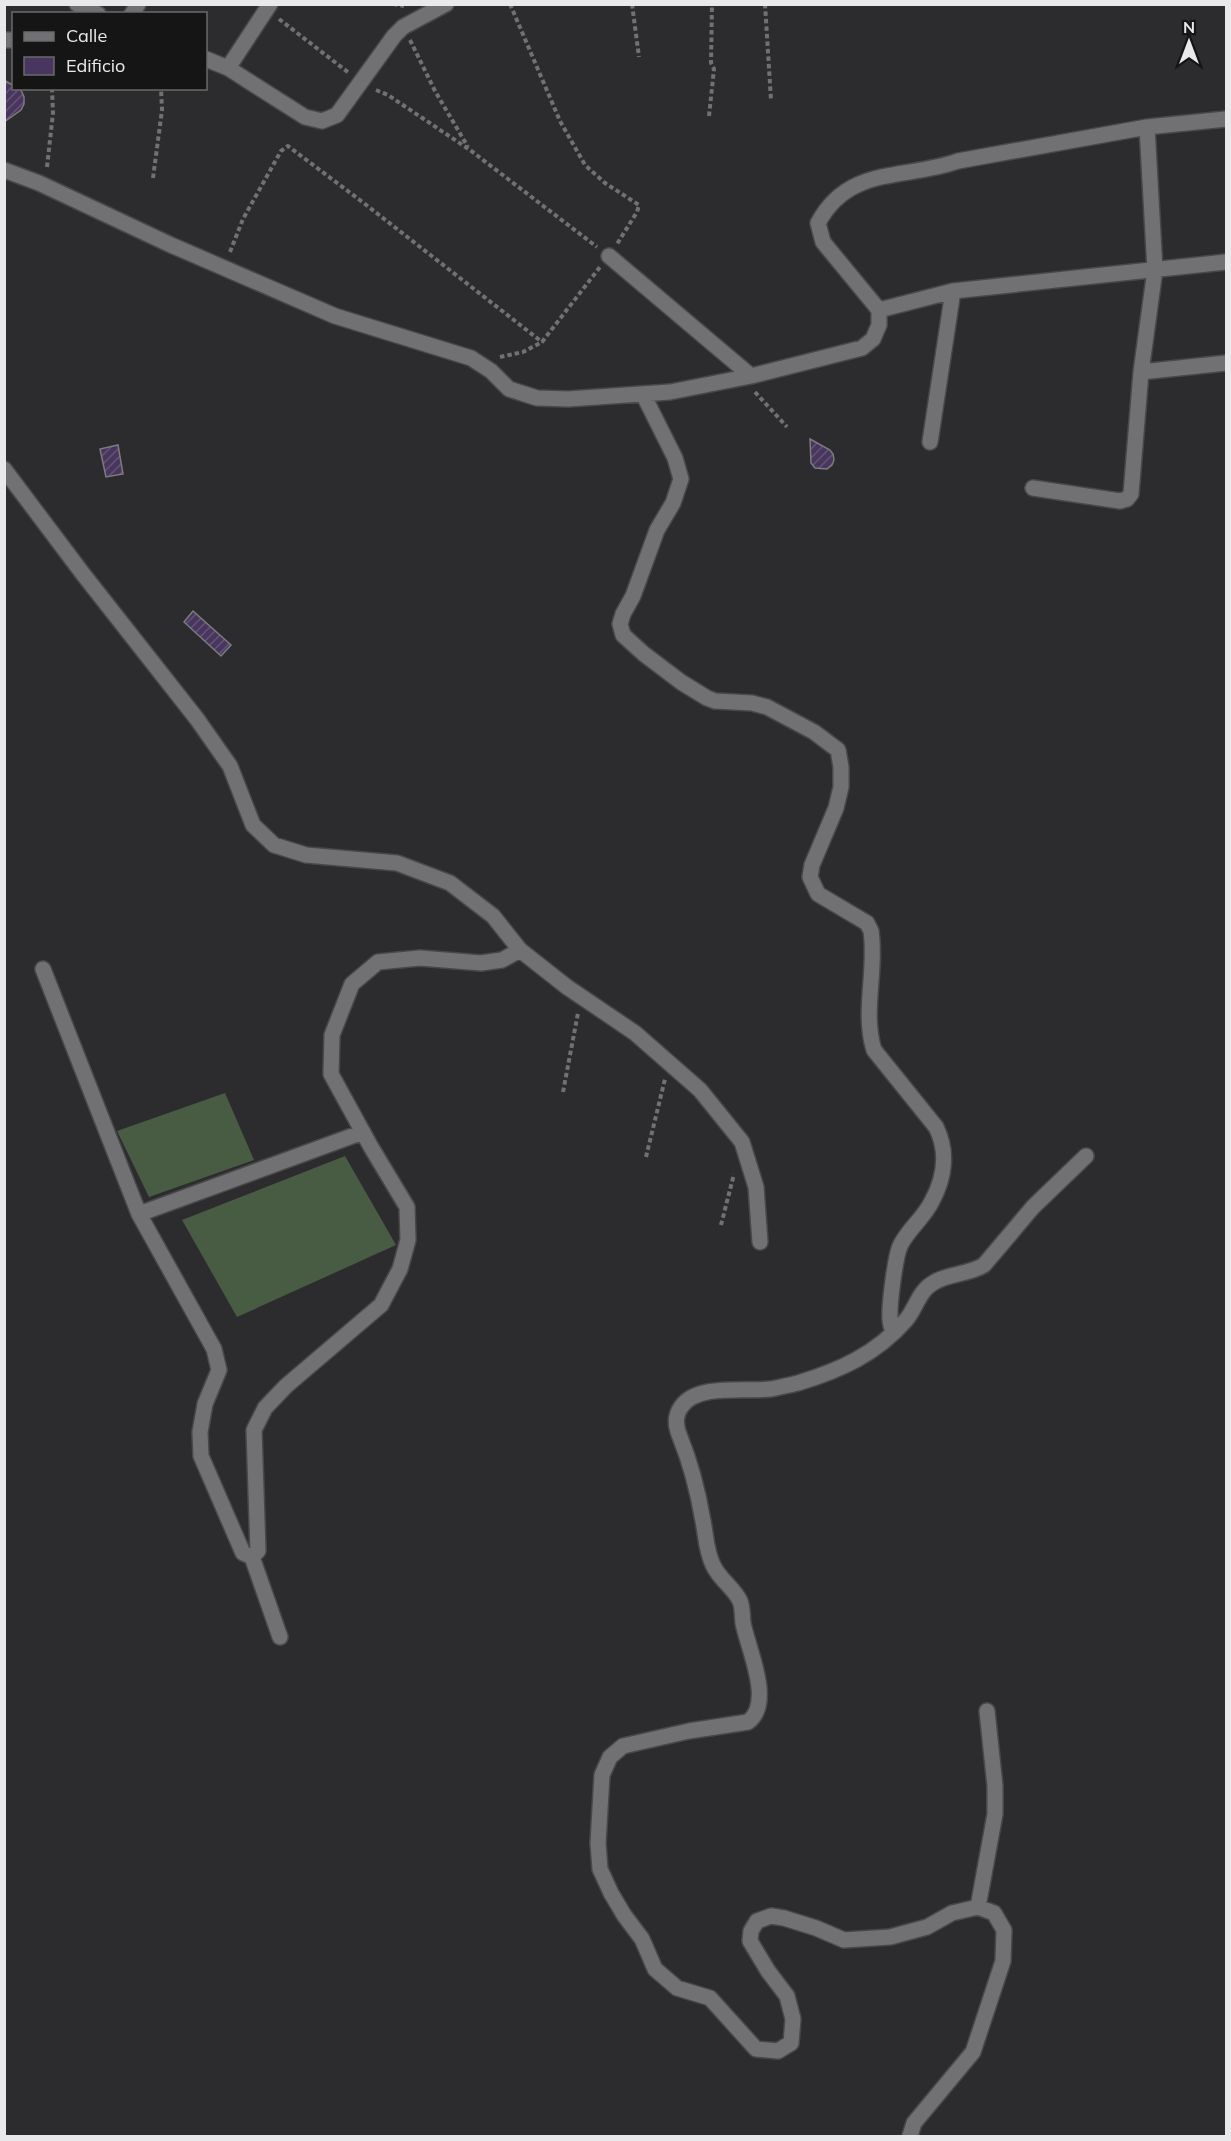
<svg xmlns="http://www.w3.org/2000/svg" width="1231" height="2141" font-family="Mulish,sans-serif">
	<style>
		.pitch { fill: #485c43 }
		.building { fill: url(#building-hatch); stroke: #7c7b7e; stroke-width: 1.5 }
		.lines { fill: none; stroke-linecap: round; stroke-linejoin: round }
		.minor-casing { stroke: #48474a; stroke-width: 18 }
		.path { stroke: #717174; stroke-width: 4; stroke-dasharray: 4.5 3; stroke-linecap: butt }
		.minor { stroke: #717174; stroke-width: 15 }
	</style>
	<defs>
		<pattern id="building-hatch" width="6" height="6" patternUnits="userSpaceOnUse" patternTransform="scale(1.5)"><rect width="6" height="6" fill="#49365e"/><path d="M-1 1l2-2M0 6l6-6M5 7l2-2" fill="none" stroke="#635375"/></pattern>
	</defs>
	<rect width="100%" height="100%" fill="#2c2c2f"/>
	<path class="pitch" d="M225,1093l29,67 -105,37 -32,-66z
		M345,1156l51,89 -159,72 -55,-97z"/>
	<path class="building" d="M4,80l10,6v2l7,2 3,7v7l-3,6 -17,12z
		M810,439l20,11 3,4 1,6 -2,5 -5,4 -12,-1 -4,-5z
		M118,445l5,29 -17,3 -6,-28z
		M193,611l38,34 -10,11 -37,-34z"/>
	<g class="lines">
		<defs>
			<path id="minor" d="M77,4l21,10
				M132,14l6,-10
				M4,40h10
				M206,59l22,9 77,49 17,4 15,-6 57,-79 9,-9 43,-23
				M228,68l42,-64
				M4,170l35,13 132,62 164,71 136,42 20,13 18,18 28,9 31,1 102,-7 81,-16 111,-28 11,-9 6,-14v-15l-56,-68 -5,-19c31,-58 87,-43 140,-62l189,-34 79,-8
				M609,256l142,120
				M879,310l74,-19 273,-29
				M1141,372l85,-9
				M643,394l32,64 6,21 -8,24 -16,27 -24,66 -10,18 -3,10 3,11 21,19 37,28 26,16 8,3 37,2 15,4 47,25 24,18 3,17v20l-5,21 -24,57 -2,12 8,17 49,29 4,8c6,39 -9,81 3,119l62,77c12,24 9,50 -4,74 -8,17 -24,28 -32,45 -5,12 -11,60 -10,73 0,5 2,9 3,14
				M930,442l23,-151
				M4,469l79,105 114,145 33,47 23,59 21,20 32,10 91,8 53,20 43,33 27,34 47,37 68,46 65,57 42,52 14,45 4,55
				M1033,488l87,13 7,-2 4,-5 10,-122 14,-102 -8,-143
				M43,969l96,245 75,135 5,21 -14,34 -5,28 1,24 42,97 9,4 28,80
				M139,1214l224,-82
				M252,1557l6,-6 -4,-121 11,-22 21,-22 95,-81 19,-36 8,-29 -1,-33 -36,-60 -40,-73 1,-39 20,-51 26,-22 42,-4 61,5 21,-3 18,-10
				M978,1907l17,-93v-28l-8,-75
				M910,2136l4,-13 59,-71 30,-91 1,-31 -10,-17 -16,-6 -26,6 -25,14 -37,10 -46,3 -28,-12 -32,-10 -13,-2 -14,5 -6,10 -1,10 18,30 19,25 6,23 -2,24 -13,8 -22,-2 -46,-51 -33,-10 -22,-19 -13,-30 -18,-24 -13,-22 -11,-24 -2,-26 4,-68 8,-18 13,-11 66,-15 59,-9c26,-19 0,-73 -5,-99 -1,-7 0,-15 -3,-22 -6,-13 -21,-22 -27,-36 -7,-14 -7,-30 -10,-44 -5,-29 -12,-57 -23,-84 -4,-9 -6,-20 1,-30 16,-24 65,-15 90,-18 9,-2 19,-4 27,-6 43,-13 78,-29 108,-63 10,-12 13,-29 27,-37 15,-10 35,-8 51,-18l49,-58 53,-51"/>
		</defs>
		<use href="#minor" class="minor-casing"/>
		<path class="path" d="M393,4l11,2
			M510,4l50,117 25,44 20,18 34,22 -2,7 -20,32
			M632,4l7,53
			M765,4l6,96
			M279,19l70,54
			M410,40l25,51 33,56
			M376,90l12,5 82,55 127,97
			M709,116l5,-47 -3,-6 1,-59
			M47,167l6,-54 -1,-25
			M153,178l9,-68 -1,-22
			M230,252l13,-33 38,-68 7,-5 77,58 177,138
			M500,357l23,-5 19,-10 58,-75
			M755,392l32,35
			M563,1092l15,-79
			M646,1157l19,-78
			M721,1225l13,-51"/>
		<use href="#minor" class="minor"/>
	</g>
	<rect width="1231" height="2141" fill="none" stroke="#e9e9eb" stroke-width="12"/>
	<rect x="12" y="12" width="195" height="78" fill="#151516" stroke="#6a6a6b" stroke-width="1.5"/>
	<rect x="24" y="32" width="30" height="9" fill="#717174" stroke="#6a6a6b" stroke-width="1.5"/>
	<text x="66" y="42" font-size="18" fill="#e9e9eb">Calle</text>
	<rect x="24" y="57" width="30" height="18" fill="#49365e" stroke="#6a6a6b" stroke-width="1.5"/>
	<text x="66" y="72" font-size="18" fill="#e9e9eb">Edificio</text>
	<g transform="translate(1189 42)" stroke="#151516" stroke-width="4.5" paint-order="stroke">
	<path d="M0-4.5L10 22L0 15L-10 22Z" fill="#e9e9eb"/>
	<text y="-9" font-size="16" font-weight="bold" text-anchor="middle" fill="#e9e9eb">N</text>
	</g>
</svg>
